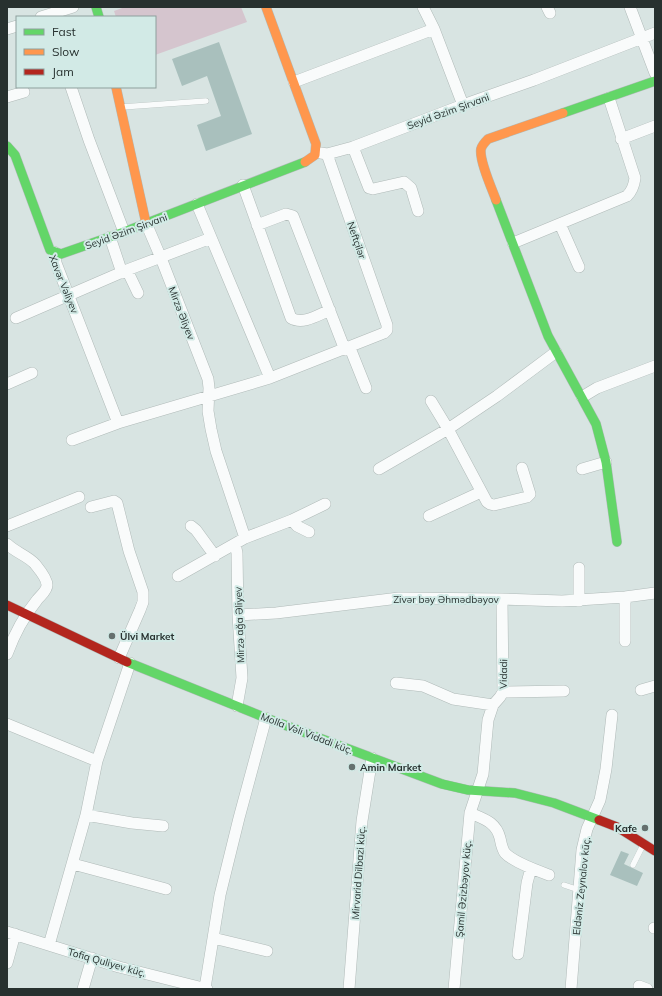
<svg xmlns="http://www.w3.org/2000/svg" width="662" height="996" font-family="Mulish,sans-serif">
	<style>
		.green { fill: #d5c5ce }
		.building { fill: #a9c0bd }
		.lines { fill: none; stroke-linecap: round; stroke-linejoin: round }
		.lane-casing { stroke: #b0bab8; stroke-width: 6 }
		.street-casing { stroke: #b0bab8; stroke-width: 12 }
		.fast-casing { stroke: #b0bab8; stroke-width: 10 }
		.slow-casing { stroke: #b0bab8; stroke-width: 10 }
		.jam-casing { stroke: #b0bab8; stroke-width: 10 }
		.lane { stroke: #f9fbfb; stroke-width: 5.5 }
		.street { stroke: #f9fbfb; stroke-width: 11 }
		.fast { stroke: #63d668; stroke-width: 9 }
		.slow { stroke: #ff974d; stroke-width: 9 }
		.jam { stroke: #b3261e; stroke-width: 9 }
		.poi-dot { fill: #65706e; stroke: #d2eae6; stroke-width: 1.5 }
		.labels { text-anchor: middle; stroke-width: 4; stroke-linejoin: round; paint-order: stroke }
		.street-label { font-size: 10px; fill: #27312f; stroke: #d2eae6 }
		.poi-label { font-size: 10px; font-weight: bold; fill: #27312f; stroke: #d2eae6; text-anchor: start }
	</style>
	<rect width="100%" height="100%" fill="#d8e4e2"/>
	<path class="green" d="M125,7h116l6,15 -92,33v-38h-39l-2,-6z"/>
	<path class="building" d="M219,42l33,92 -46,17 -9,-26 24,-9 -14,-40 -25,10 -10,-27z
		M621,851l8,3 -5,10 19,9 -6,13 -27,-11z"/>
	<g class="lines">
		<defs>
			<path id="lane" d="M122,107l84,-6
				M633,865l10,-20
				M564,885l15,5"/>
			<path id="street" d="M423,7l11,22 29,76
				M547,7l3,6
				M630,7l25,66
				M41,17l32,-10
				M7,29l10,-3
				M294,82l140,-53
				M71,87l18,53 35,92
				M7,97l17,-5
				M621,139l34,-13
				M353,147l16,41 4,1 31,-7 7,6 7,23
				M321,153l6,1 26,-7 110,-42 71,-25 121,-47
				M243,185l48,133c12,7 27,-3 39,-8
				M197,204l73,174
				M146,223l15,35 47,121 1,9 -1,23 3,18 5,22 29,87
				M560,224l19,43
				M257,225l29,-11 7,2 52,134
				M110,237l12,36
				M513,243l114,-47c5,-5 7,-10 8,-18l-26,-80
				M54,252l2,11 62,160
				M127,270l11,23
				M16,318l111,-48 84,-32
				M350,348l16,40
				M7,384l25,-11
				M582,397l15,-9 58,-22
				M431,401l17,28 39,73 3,2 4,1 33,-8 3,-3 -8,-26
				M72,440l46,-17 152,-45 114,-45 3,-3v-5l-60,-171
				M379,469l69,-40 49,-33 59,-44
				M582,469l24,-7
				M91,507l23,-6 3,2 12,48 14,41v10l-3,8 -21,48
				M429,516l52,-24
				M292,520l5,6 12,6
				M7,526l72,-29
				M191,526l5,4 19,26
				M7,544c8,8 21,12 28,20 4,5 12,14 12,21 0,6 -7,11 -10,15 -13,16 -23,35 -30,54
				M235,544l2,9 1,62 4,63 -5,28
				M579,568v33
				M178,576l67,-38 47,-18 33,-16
				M238,615l38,-2 123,-15 103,1 60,2 63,-4 30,-4
				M625,641v-44
				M396,683l27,3 30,13 40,6
				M641,690l14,-4
				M503,692l61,-1
				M7,724l90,37
				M470,813c14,6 26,9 30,25 1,5 2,11 5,15 8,9 33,18 44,22
				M86,815l46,8 31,3
				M73,864l93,25
				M654,928h1
				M7,932l112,35 88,22
				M213,938l54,13
				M49,945l37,-130 11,-54 33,-98
				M518,954l9,-71 4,-15
				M7,963l8,-29
				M639,986l8,3
				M205,988l15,-93 19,-77 27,-100
				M83,989l9,-31
				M349,989l13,-168 10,-63
				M454,989l16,-176 13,-39 5,-54 5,-15 7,-8 3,-5 -1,-93
				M571,989l11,-139 5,-21 13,-29 6,-31 6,-54"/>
			<path id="fast" d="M96,7l3,10
				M563,113l92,-32
				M7,146l8,9 35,95 11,4 63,-22 181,-70
				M496,200l52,136 48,88 10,38 11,80
				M127,662l139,56 176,66 26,6 47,3 39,10 45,17"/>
			<path id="slow" d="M266,7l50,137 -1,11 -10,7
				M116,87l30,136
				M496,200c-4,-11 -17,-40 -15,-51 1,-4 4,-7 7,-10l75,-26"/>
			<path id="jam" d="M7,605l120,57
				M599,820l18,7 38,24"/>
		</defs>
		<use href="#lane" class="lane-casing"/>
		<use href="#street" class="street-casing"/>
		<use href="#fast" class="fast-casing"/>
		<use href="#slow" class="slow-casing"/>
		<use href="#jam" class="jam-casing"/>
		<use href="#lane" class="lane"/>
		<use href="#street" class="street"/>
		<use href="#fast" class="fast"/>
		<use href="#slow" class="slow"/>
		<use href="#jam" class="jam"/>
	</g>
	<g class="poi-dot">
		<circle cx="112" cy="636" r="4"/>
		<circle cx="352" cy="767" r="4"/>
		<circle cx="645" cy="828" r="4"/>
	</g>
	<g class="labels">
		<g class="street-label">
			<text transform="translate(448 111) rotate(-20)" y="4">Seyid Əzim Şirvani</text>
			<text transform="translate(126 231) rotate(-20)" y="4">Seyid Əzim Şirvani</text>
			<text transform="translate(357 240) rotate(71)" y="4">Neftçilər</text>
			<text transform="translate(64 284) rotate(68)" y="4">Xavər Vəliyev</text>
			<text transform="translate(182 313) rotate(69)" y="4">Mirzə Əliyev</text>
			<text x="446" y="603">Zivər bəy Əhmədbəyov</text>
			<text transform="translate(239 625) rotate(-92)" y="4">Mirzə ağa Əliyev</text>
			<text transform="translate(503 674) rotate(-89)" y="4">Vidadi</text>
			<text transform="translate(307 733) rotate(21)" y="4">Molla Vəli Vidadi küç.</text>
			<text transform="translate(358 873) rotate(-86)" y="4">Mirvarid Dilbazi küç.</text>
			<text transform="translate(581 886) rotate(-84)" y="4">Eldəniz Zeynalov küç.</text>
			<text transform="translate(463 889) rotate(-85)" y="4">Şamil Əzizbəyov küç.</text>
			<text transform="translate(107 962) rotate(16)" y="4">Tofiq Quliyev küç.</text>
		</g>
		<g class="poi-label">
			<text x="120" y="640">Ülvi Market</text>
			<text x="360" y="771">Amin Market</text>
			<text x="637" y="832" text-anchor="end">Kafe</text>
		</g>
	</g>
	<rect width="662" height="996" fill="none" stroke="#27312f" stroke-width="16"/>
	<rect x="16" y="16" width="140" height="72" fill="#d2eae6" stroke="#8ea09d"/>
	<rect x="24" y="29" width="20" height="6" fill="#63d668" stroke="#8ea09d"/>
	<text x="52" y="36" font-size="12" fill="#27312f">Fast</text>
	<rect x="24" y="49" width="20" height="6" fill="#ff974d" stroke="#8ea09d"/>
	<text x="52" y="56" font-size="12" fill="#27312f">Slow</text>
	<rect x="24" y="69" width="20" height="6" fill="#b3261e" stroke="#8ea09d"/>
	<text x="52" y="76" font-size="12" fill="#27312f">Jam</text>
</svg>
